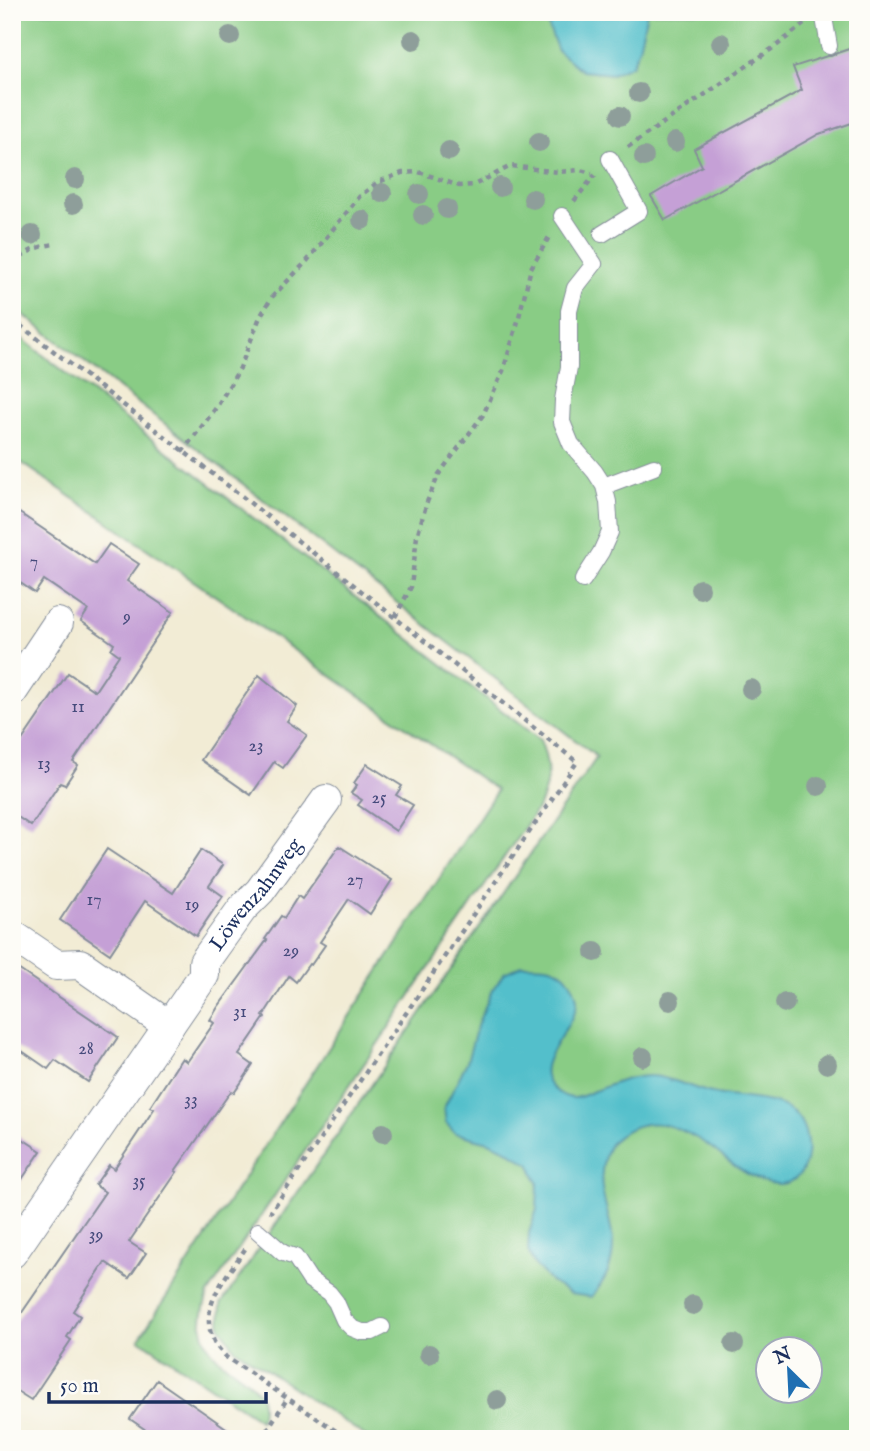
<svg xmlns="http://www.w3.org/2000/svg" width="870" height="1451" font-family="'IM FELL English',serif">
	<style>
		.green { fill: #89cc85; stroke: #527e72; stroke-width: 2; fill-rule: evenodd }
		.water { fill: #52bfcb; stroke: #367794; stroke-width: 2 }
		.building { fill: #c5a0d6 }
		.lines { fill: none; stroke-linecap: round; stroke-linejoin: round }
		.service-casing { stroke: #868e9a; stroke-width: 18 }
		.minor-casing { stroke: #868e9a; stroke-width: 32 }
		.path { stroke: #868e9a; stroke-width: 4.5; stroke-dasharray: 5 5; stroke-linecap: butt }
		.service { stroke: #fff; stroke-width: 16 }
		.minor { stroke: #fff; stroke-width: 30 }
		.tree { fill: #8e9e9a }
		.labels { text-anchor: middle; stroke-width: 5; stroke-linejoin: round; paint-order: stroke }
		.number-label { font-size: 18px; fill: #464b7c }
		.street-label { font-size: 21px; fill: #1b2f5e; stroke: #fdfcf7 }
	</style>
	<rect width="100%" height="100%" fill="#fdfcf7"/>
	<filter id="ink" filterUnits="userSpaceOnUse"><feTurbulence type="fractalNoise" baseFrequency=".0143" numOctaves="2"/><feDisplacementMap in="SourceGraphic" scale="14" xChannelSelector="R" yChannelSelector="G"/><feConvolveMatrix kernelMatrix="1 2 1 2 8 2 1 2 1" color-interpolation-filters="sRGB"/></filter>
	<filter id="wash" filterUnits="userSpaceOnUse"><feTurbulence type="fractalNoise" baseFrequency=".00686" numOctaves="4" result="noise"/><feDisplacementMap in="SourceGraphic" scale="28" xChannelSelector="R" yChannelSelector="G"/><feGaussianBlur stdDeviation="1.57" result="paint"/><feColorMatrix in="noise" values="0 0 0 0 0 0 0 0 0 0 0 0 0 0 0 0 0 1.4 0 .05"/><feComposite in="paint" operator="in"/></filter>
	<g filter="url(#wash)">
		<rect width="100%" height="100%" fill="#f2ecd5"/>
		<path class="green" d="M12,12h846v1427h-488l-136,-91 -14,-22 1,-22 376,-547 -585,-451zM768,1350h42v42h-42z
			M12,331l528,409c10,25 10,41 -1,66l-331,488c-3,10 -7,21 -6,32 3,42 56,47 60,77 1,5 -1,12 -2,17l-121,-81 358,-549 -485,-334z"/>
		<path class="water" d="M540,12h107l-8,36 -7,17 -20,9 -30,-3 -24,-20 -10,-26z
			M522,965c19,0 36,-1 47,15 4,5 7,14 8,20 1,27 -53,66 -22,90 5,4 12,8 19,8 6,0 14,-4 20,-7 19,-7 36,-15 56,-15 19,0 43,13 62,17 23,6 63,4 81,19 21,18 21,70 -12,72 -13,1 -24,-5 -35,-11 -16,-8 -28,-22 -43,-31 -32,-20 -62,-29 -91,0 -5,5 -5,9 -7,14 -11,35 7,56 8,89 0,20 -8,37 -22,52l-20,-3 -20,-12 -17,-18 -6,-13 1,-18 8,-24 1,-26 -8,-18 -23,-15 -18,-8 -34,-9 -9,-10 -2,-15 23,-46 11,-39 13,-30 13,-20z"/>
		<g id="blocks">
			<path class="building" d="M858,46v75l-39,13 -154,86 -14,-24 51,-30 -8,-17 108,-59 -9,-23 34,-11h4l6,-3z
				M12,508l83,56 14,-20 30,20 -12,17 46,31 -100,150 5,3 -13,20 -5,-2 -29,43 -19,-13v-58l56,-82 27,18 24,-36 -8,-6 3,-5 -33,-23 7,-11 -44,-30 -9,13 -23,-16z
				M259,675l38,31 -10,15 20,14 -24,33 -9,-6 -23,33 -50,-35z
				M367,764l35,22 -6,9 17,10 -17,26 -38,-26 4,-5 -11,-7 6,-8 -3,-2z
				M339,846l53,34 -22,34 -21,-15 -29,43 5,3 -14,20 -2,-1 -13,18 -7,-6 -26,40 2,1 -26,38 14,10 -19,28 -3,-2 -56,80 2,1 -48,70 17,11 -17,25 -24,-16 -32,49 7,5 -13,21 4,3 -40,60 -19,-12v-61l93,-135 -10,-7 14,-20 5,4 40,-60 -4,-2 32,-49 5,4 27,-39 -4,-3 8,-13 49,-67 -2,-1 16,-23 3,2 14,-22 4,3z
				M107,849l66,44 28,-43 22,15 -14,21 14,10 -27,40 -51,-35 -35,53 -50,-34z
				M12,965l106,72 -30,45 -33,-22 -7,9 -36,-25z
				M12,1132l29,19 -29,43z
				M157,1380l85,59h-83l-29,-20z"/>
		</g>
	</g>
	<g filter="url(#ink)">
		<use href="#blocks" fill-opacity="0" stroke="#868e9a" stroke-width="2"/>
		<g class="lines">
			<defs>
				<path id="service" d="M823,12l6,34
					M562,216l32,48 -19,24 -6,23v56l-6,33 -1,22 9,22 24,28 9,14 4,16 2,30 -9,20 -18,28
					M602,234l37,-23 -29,-52
					M604,486l50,-19
					M258,1231l25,22 12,4 15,23 19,13 7,9 8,18 8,8 10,4h10l10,-5"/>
				<g id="minor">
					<path d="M12,692l46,-69"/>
					<path d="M12,935l44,30 24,-1 89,62"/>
					<path id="s1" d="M12,1253l192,-278v-13l38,-53 18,-18 66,-91"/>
				</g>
			</defs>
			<use href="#service" class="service-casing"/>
			<use href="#minor" class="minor-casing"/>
			<path class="path" d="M628,147l148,-101 28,-22
				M574,201l21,-26
				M12,263c14,-11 26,-17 43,-19
				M12,319l232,179 333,264 -307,451
				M182,452l34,-44 24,-40 20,-51 12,-20 35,-36 53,-65 18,-14 24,-9 17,-1 40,14 15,-1 37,-19 47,6 22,-2 12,3
				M395,617l16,-30 6,-51 10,-34 12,-28 44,-59 20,-44 14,-46 14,-57 18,-31
				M245,1249c-17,26 -47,57 -32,90 2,7 9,13 13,18l122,82
				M261,1439l26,-40"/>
			<use href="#service" class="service"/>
			<use href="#minor" class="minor"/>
		</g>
		<g class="tree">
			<circle cx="230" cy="36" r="10"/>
			<circle cx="413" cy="40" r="10"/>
			<circle cx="721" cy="43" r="10"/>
			<circle cx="639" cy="93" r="10"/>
			<circle cx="620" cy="116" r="10"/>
			<circle cx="539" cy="142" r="10"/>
			<circle cx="675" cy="142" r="10"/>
			<circle cx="449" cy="151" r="10"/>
			<circle cx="644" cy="157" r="10"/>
			<circle cx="75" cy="179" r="10"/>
			<circle cx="500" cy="187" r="10"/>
			<circle cx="382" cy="193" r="10"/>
			<circle cx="419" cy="194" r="10"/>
			<circle cx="533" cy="199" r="10"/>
			<circle cx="73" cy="204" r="10"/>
			<circle cx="447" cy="209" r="10"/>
			<circle cx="423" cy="215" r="10"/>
			<circle cx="362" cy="220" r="10"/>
			<circle cx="32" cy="235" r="10"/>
			<circle cx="700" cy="589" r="10"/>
			<circle cx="751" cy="689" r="10"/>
			<circle cx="818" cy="786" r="10"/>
			<circle cx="595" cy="952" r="10"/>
			<circle cx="670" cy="1001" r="10"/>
			<circle cx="785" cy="1003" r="10"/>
			<circle cx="643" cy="1057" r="10"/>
			<circle cx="827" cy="1064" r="10"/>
			<circle cx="383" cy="1133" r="10"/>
			<circle cx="693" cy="1305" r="10"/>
			<circle cx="734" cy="1344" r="10"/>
			<circle cx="429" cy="1354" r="10"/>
			<circle cx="497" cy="1400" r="10"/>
		</g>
	</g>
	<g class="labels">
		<g class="number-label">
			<text x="34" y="567">7</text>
			<text x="127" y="622">9</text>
			<text x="78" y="712">11</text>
			<text x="256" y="751">23</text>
			<text x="44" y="769">13</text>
			<text x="379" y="803">25</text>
			<text x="355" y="885">27</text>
			<text x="94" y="905">17</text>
			<text x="192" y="910">19</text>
			<text x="291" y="956">29</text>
			<text x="240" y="1017">31</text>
			<text x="86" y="1054">28</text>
			<text x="191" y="1105">33</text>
			<text x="139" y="1186">35</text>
			<text x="96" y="1240">39</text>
		</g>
		<g class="street-label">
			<text dy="7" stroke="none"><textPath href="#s1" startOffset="436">Löwenzahnweg</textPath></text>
		</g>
	</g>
	<rect width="870" height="1451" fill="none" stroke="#fdfcf7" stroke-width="42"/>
	<g transform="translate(789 1370) rotate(336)"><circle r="33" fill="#fdfcf7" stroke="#a3aaba" stroke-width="2"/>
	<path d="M0-5L12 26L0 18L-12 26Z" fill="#1f6fb2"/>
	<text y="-10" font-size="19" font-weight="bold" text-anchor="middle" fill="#1b2f5e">N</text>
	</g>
	<path d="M49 1392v10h217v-10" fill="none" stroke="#1b2f5e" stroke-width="3.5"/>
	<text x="60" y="1392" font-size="21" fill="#1b2f5e" stroke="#fdfcf7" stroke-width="5" paint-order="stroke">50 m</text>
</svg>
